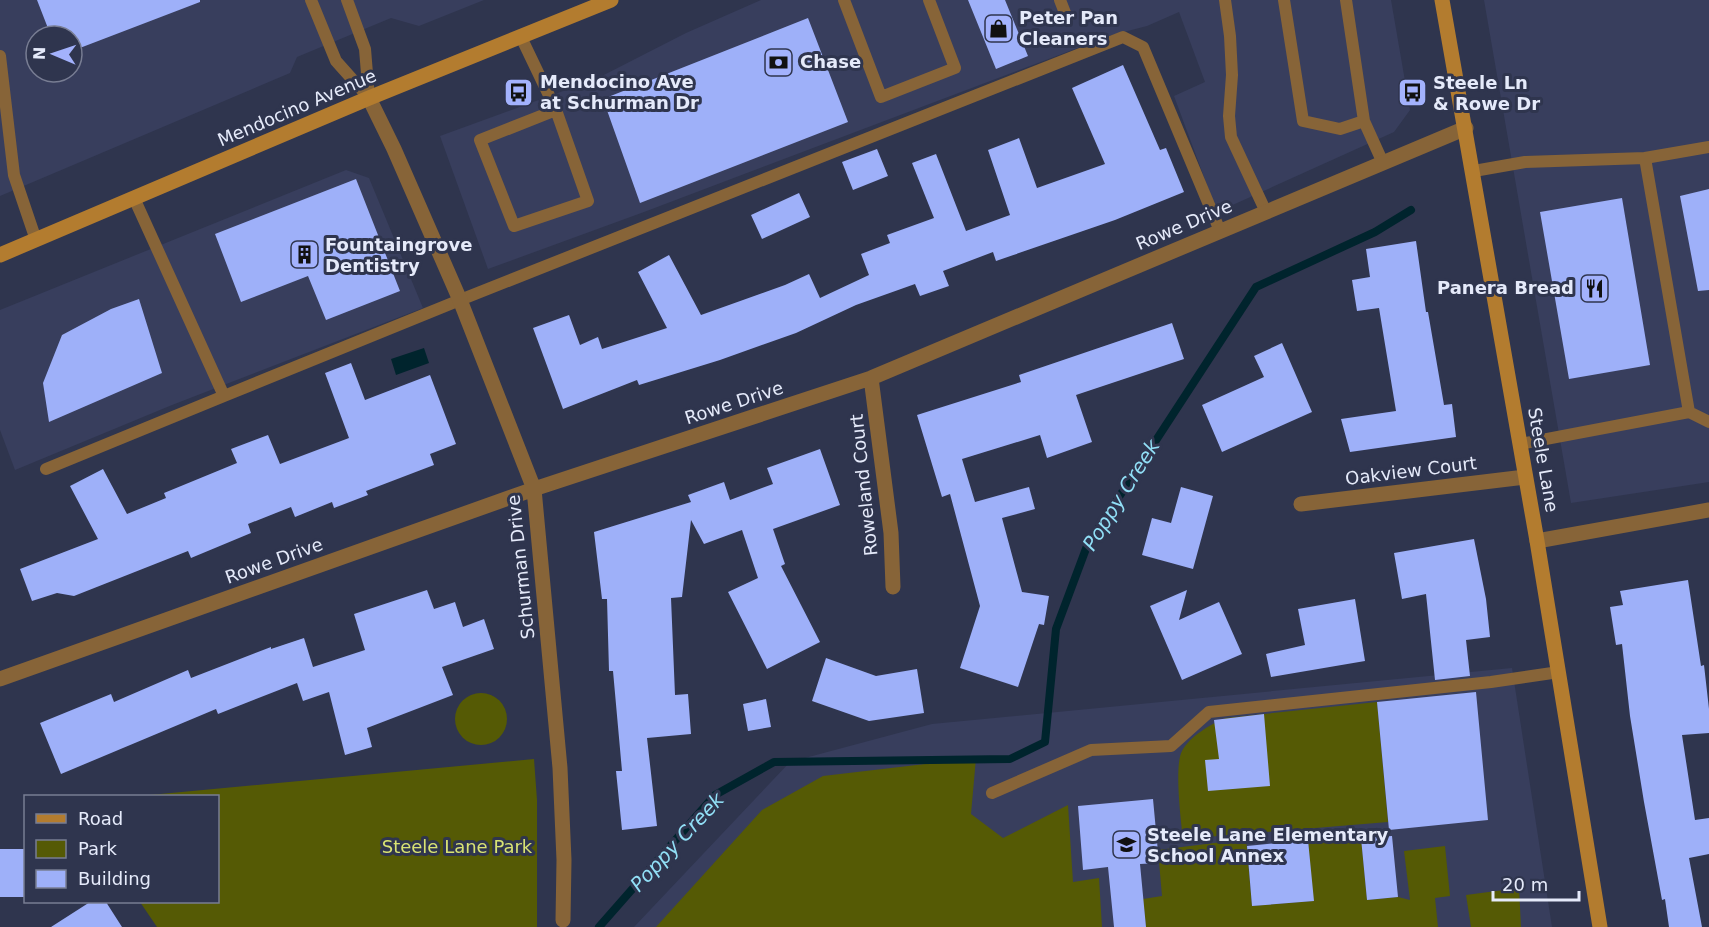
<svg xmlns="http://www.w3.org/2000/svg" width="1709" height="927" font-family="'DejaVu Sans',sans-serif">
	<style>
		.built { fill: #383e5d; fill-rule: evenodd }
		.green { fill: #555a05 }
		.water { fill: #00242d }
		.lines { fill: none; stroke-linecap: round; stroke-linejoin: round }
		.stream { stroke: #00242d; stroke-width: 8 }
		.building { fill: #9eb0f9 }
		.service { stroke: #876438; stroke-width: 12 }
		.minor { stroke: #876438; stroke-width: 15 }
		.secondary { stroke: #b37c2f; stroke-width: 15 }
		.labels { text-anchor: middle; stroke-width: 6; stroke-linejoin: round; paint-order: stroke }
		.poi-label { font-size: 18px; font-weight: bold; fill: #e5eafa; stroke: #2f354e; text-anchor: start }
		.street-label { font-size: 18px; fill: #e5eafa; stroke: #2f354e }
		.park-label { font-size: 18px; fill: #d9e373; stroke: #2f354e }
		.water-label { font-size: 20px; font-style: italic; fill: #91dff6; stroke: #2f354e }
	</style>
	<rect width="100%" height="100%" fill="#2f354e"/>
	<path class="built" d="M0,0h484l-65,26 -28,-8 -94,39 -7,16 -290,123zM36,36h36v36h-36z
		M761,0h630l19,110 -16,22 -177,80 -43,-116 31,-14 -26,-70 -32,14 -35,9 -468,177 -156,57 -48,-133 156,-57 90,-46z
		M1484,0h225v482l-138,21z
		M346,170l23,8 54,130 -251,97 -157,65 -15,-40v-120z
		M1512,668l40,259h-918l156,-165 142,-38z"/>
	<path class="green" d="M455 719a26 26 0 1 1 52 0a26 26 0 1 1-52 0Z
		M1377,702l11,120 -205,17c-2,-18 -9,-73 -1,-88 8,-15 29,-27 44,-33z
		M976,758l-5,56 32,24 65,-33 5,77 26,-4 3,49h-446l106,-117 61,-34z
		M534,759l3,41v127h-380l-17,-25h78v-106h-79z
		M1361,838l6,62 31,-3 12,3 -6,-49 41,-5 5,50 -15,2 3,29h-292l-3,-28 19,-3 -4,-46 88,-11 6,67 61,-5 -5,-61z
		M1519,888l2,39h-50l-5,-32z"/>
	<path class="water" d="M424,348l5,15 -33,12 -5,-16z"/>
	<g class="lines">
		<path class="stream" d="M599,927l116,-132 59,-33 236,-3 35,-17 11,-113 31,-83 169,-259 119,-55 36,-22"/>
	</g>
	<path class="building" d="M37,0h163v2l-128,49v-15h-21z
		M968,0h37l23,56 -32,13z
		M808,18l40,104 -208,81 -37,-104z
		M1123,65l37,85 6,-2 18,44 -69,28 -119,41 -3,-9 -50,19 6,15 -29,10 -5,-12 -59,21 -60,28 -76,27 -81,25 -2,-5 -74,29 -30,-81 36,-13 11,30 18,-8 4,12 65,-21 -29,-56 31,-17 32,60 84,-30 24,-11 11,24 49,-23 -8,-21 29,-11 -3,-8 47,-17 -22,-55 24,-9 30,77 44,-16 -22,-65 31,-12 18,50 68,-24 -33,-76z
		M877,149l11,27 -35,14 -11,-28z
		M356,179l44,112 -74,29 -18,-44 -67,26 -26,-68z
		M1709,189v101l-11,1 -18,-95z
		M799,193l11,24 -48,22 -11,-24z
		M1622,198l28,167 -81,14 -29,-167z
		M1416,241l10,71h2l16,93 8,-1 4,33 -106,15 -9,-33 55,-8 -17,-103 -22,3 -5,-31 18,-3 -4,-28z
		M139,299l23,74 -113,49 -6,-39 19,-48 49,-26z
		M1172,323l12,36 -108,36 16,47 -45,16 -7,-23 -78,24 13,43 54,-15 6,22 -33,9 20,74 27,4 -5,29 -5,-1 -21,63 -58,-19 20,-62 -30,-112 -8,3 -25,-82 104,-33 -2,-7z
		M1282,343l30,69 -90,40 -20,-47 62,-28 -10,-21z
		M351,363l14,37 65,-25 26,69 -26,10 4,11 -68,26 2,4 -34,13 -2,-6 -37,15 -4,-10 -43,17 3,9 -60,25 -3,-7 -114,45 -17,-3 -25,8 -12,-32 78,-30 -28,-53 33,-17 24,45 39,-16 -2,-5 73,-30 -6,-14 37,-14 12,29 69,-26 -24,-65z
		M820,449l20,56 -67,24 12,35 -4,2 39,76 -53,27 -39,-77 30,-14 -16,-48 -38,14 -13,-24 -9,77 -11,1 4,97 13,-1 3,40 -44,4 10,88 -35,4 -6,-59h6l-9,-100h-4l-2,-72h-5l-8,-67 97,-30 -3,-7 36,-13 6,18 43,-16 -6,-16z
		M1181,487l32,9 -20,73 -51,-14 10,-37 19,5z
		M1474,539l12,60 4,38 -24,3 4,36 -35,4 -9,-86 -24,5 -8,-46z
		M1688,580l13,86 3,-1 5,44v24l-27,2 13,85 14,-2v36l-20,4 13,69h-33l-4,-28 -3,1 -18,-98 -14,-86 -8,-72 -6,1 -6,-38 13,-2 -3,-14z
		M427,590l7,19 21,-7 8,25 21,-8 10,30 -52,18 11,28 -86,33 5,19 -27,8 -16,-63 -26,9 -6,-18 -79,31 -2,-5 -155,65 -21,-51 71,-29 3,8 74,-32 3,8 80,-31v2l33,-11 9,29 52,-17 -11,-36z
		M1187,590l-8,30 40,-18 23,52 -60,26 -32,-74z
		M1355,599l10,62 -94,16 -5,-23 39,-9 -7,-36z
		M826,658l50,18 41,-7 7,44 -55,8 -57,-20z
		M1476,692l12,128 -99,10 -12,-128z
		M766,699l5,28 -23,4 -5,-27z
		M1264,714l6,72 -62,5 -3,-31 14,-1 -5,-39z
		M1153,799l6,64 -19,1 6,63h-32l-6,-60 -25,3 -5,-64z
		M1392,836l6,61 -31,3 -6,-62z
		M1308,840l6,61 -62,5 -5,-60z
		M0,849h26v48h-26z
		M90,902h16l16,25h-71z"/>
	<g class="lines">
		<path class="service" d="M311,0l25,61 33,37
			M347,0l18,49 4,49
			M844,0l37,97 74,-29 -26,-68
			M1060,0l7,18
			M1225,0l5,36 2,39 -3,41 2,21 35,75
			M1284,0l19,121 37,8 24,-8 -18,-121
			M521,37l35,73 32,91 -74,25 -34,-86 76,-30
			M0,56l14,119 22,65
			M1364,121l19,42
			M1645,158l64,-11
			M1474,171l51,-9 120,-4 44,254 -169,32
			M224,396l236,-96 663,-263 20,10 77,184
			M1689,412l20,10
			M46,469l178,-73 -90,-198
			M992,793l99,-43 80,-4 38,-34 282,-30 68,-10"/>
		<path class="minor" d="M369,98l25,51 66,151 74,189 26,279 4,92 -1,60
			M871,378l20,155 2,54
			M1301,504l224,-27
			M1537,541l172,-31
			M0,679l534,-190 337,-111 595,-250"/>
		<path class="secondary" d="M1442,0l95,541 63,386
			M0,255l369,-157 242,-98"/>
	</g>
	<defs>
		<symbol id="shop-square" viewBox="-11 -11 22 22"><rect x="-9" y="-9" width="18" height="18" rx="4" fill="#a3b2fd" stroke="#2f354e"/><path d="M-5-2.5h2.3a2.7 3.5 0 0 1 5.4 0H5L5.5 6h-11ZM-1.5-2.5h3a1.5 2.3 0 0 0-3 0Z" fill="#111"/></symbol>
		<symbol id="bank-square" viewBox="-11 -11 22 22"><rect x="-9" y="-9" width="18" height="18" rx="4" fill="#a3b2fd" stroke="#2f354e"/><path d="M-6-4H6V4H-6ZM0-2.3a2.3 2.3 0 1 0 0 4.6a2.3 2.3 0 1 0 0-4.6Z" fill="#111"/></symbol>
		<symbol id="bus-square" viewBox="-11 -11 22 22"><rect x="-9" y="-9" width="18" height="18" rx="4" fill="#a3b2fd" stroke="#2f354e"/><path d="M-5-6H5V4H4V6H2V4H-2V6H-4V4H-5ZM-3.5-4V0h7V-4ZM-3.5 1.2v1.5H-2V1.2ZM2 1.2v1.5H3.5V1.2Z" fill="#111"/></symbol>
		<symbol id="building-square" viewBox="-11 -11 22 22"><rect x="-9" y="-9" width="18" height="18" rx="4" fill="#a3b2fd" stroke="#2f354e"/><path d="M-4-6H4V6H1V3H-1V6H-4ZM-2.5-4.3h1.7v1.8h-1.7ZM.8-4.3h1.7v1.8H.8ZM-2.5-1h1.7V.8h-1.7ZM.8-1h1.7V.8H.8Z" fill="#111"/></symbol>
		<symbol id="restaurant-square" viewBox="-11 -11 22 22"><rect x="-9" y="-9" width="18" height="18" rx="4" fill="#a3b2fd" stroke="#2f354e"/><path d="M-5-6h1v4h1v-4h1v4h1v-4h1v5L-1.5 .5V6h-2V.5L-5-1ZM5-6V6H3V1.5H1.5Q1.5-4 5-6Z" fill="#111"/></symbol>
		<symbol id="school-square" viewBox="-11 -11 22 22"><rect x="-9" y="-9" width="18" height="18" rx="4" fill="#a3b2fd" stroke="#2f354e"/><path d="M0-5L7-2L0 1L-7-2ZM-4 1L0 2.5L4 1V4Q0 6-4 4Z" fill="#111"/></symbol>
	</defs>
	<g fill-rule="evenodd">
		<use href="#shop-square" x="982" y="12" width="33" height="33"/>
		<use href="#bank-square" x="762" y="46" width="33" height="33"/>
		<use href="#bus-square" x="502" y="76" width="33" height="33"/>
		<use href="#bus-square" x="1396" y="76" width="33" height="33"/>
		<use href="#building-square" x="288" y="238" width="33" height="33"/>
		<use href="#restaurant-square" x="1578" y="272" width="33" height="33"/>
		<use href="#school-square" x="1110" y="828" width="33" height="33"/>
	</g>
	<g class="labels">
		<g class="poi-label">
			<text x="1019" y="24">Peter Pan<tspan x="1019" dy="21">Cleaners</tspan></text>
			<text x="800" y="68">Chase</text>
			<text x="540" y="88">Mendocino Ave<tspan x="540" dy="21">at Schurman Dr</tspan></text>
			<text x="1433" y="89">Steele Ln<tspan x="1433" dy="21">&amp; Rowe Dr</tspan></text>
			<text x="325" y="251">Fountaingrove<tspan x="325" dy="21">Dentistry</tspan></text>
			<text x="1574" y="294" text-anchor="end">Panera Bread</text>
			<text x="1147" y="841">Steele Lane Elementary<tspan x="1147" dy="21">School Annex</tspan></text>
		</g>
		<g class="street-label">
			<text transform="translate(297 108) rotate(-23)" y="6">Mendocino Avenue</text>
			<text transform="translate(1184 225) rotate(-23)" y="6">Rowe Drive</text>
			<text transform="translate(734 403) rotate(-18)" y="6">Rowe Drive</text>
			<text transform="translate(1543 460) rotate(80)" y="6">Steele Lane</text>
			<text transform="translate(1411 471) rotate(-7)" y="6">Oakview Court</text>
			<text transform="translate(864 485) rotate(-96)" y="6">Roweland Court</text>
			<text transform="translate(274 561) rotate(-20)" y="6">Rowe Drive</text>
			<text transform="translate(521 567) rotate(-96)" y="6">Schurman Drive</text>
		</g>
		<g class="park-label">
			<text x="457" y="853">Steele Lane Park</text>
		</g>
		<g class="water-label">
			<text transform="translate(1121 495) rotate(-58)" y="7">Poppy Creek</text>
			<text transform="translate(677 842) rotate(-47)" y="7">Poppy Creek</text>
		</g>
	</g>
	<rect x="24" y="795" width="195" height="108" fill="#2f354e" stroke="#787d93" stroke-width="1.5"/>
	<rect x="36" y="814" width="30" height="9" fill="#b37c2f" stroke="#787d93" stroke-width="1.5"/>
	<text x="78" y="825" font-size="18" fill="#e5eafa">Road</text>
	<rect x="36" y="840" width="30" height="18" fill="#555a05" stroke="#787d93" stroke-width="1.5"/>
	<text x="78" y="855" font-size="18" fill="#e5eafa">Park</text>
	<rect x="36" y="870" width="30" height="18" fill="#9eb0f9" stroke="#787d93" stroke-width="1.5"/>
	<text x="78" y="885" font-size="18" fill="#e5eafa">Building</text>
	<g transform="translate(54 54) rotate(272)"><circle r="28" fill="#2f354e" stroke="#787d93" stroke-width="1.5"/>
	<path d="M0-4.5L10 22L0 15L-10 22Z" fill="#a3b2fd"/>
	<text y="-9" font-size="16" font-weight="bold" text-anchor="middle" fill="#e5eafa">N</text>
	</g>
	<path d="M1493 891v9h86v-9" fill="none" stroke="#e5eafa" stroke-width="3"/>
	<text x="1502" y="891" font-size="18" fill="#e5eafa" stroke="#2f354e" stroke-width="4.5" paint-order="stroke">20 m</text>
</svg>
